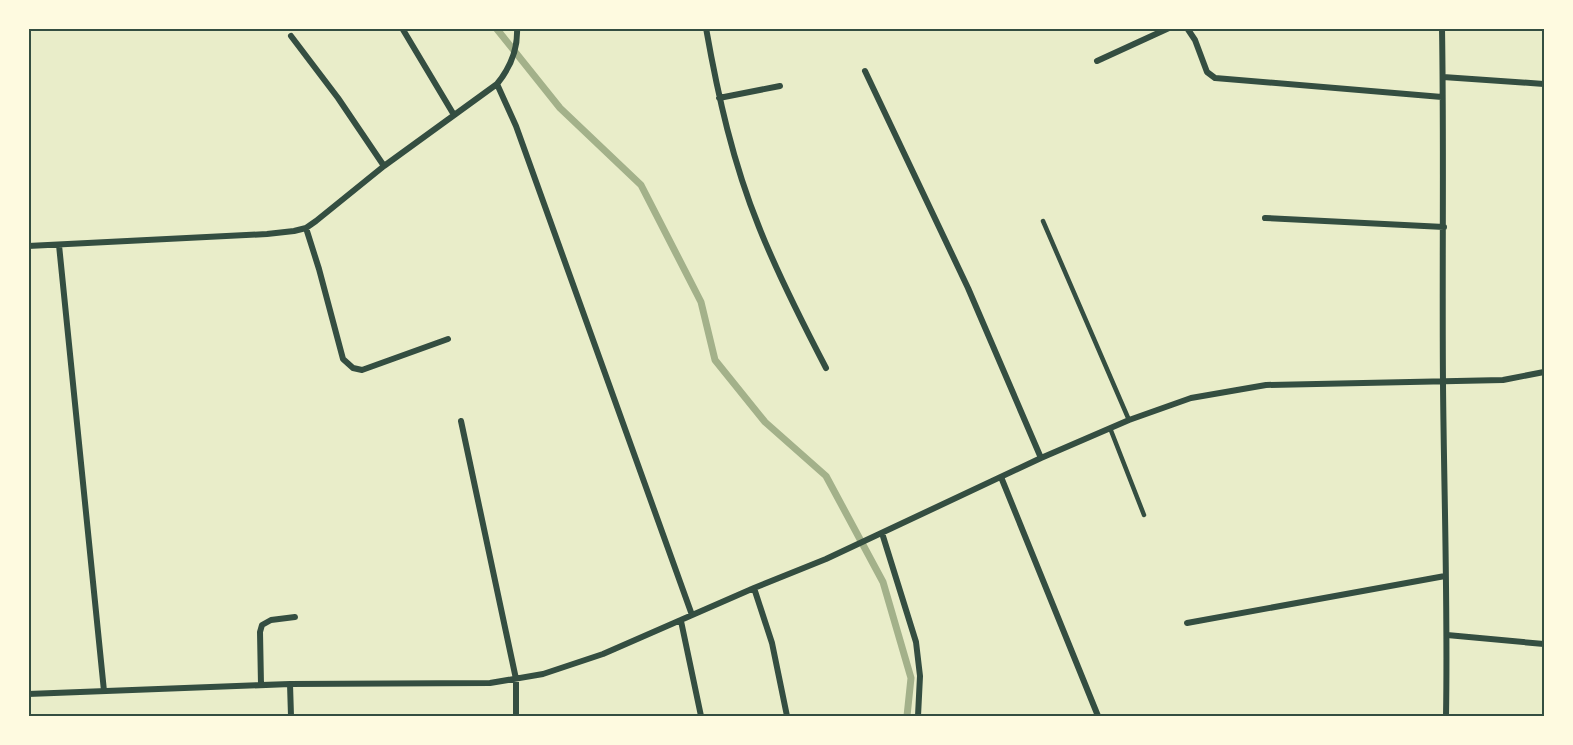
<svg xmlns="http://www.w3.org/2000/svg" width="1573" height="745" font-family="'Fira Sans',sans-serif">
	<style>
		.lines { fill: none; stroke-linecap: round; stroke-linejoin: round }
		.stream { stroke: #a3b18a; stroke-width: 7 }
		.service { stroke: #344e41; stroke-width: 4.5 }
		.minor { stroke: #344e41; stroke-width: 6 }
		.neatline { fill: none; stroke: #344e41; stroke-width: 2 }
	</style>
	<rect width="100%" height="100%" fill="#e9edc9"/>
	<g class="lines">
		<path class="stream" d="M496,28l64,80 81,77 60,117 14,58 50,62 61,54 57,106 28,96 -4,38"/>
		<path class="service" d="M1043,221l86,199
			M1110,428l34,87"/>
		<path class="minor" d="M402,28l52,87
			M706,28c12,68 27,135 53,199 19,48 43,95 67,141
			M1187,28l8,12 12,32 8,6 227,19
			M1442,28c2,119 0,237 1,356 1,111 5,222 3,332
			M291,36l47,62 46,68
			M1097,61l72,-33
			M865,71l103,217 73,170
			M1443,77l101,7
			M497,84l19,42 176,489
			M719,98l61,-12
			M1265,218l179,9
			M306,228l13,41 24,90 10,9 9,2 86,-31
			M59,245l45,446
			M28,246l239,-12 27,-3 12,-3 10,-7 68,-55 113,-82c13,-16 21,-35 20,-56
			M461,421l55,258v37
			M1001,477l97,239
			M882,533l34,109 4,34 -2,40
			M754,588l18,55 15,73
			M681,621l20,95
			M1187,623l258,-47
			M1447,635l97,9
			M290,684l1,32
			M261,685l-1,-53 2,-7 9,-5 24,-3
			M28,694l262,-10 200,-1 53,-9 60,-20 151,-66 72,-29 215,-101 88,-38 62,-22 75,-13 237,-5 41,-8"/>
	</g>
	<rect width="1573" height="745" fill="none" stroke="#fefae0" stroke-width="60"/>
	<rect x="30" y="30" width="1513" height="685" class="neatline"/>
</svg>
